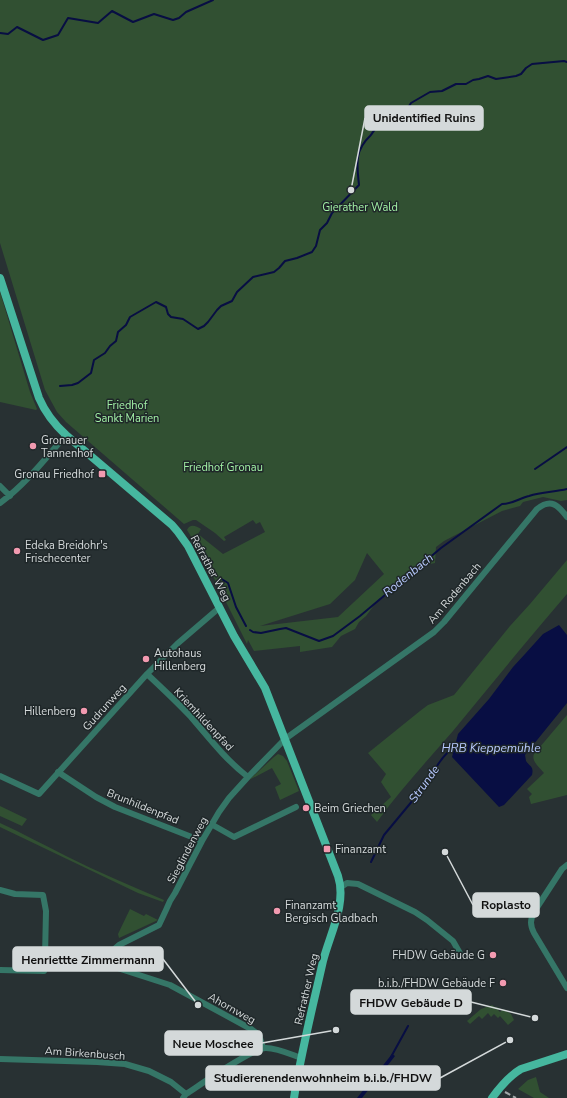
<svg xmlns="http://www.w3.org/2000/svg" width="567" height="1098" font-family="'Nunito Sans',sans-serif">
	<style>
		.green { fill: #315032; fill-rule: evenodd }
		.water { fill: #080e43 }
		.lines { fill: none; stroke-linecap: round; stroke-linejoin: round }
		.stream { stroke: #080e43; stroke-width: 2 }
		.minor { stroke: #357667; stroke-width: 6 }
		.major { stroke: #46b79f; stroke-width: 8 }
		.rail { stroke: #a2a8a9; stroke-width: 2; stroke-dasharray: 6 3; stroke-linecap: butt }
		.poi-dot { fill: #f29ab0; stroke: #1f2729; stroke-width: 1.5 }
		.labels { text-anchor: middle; stroke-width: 3; stroke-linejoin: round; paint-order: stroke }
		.park-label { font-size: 11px; fill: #a2f1a5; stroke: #1f2729 }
		.poi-label { font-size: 11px; fill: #d4d9da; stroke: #1f2729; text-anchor: start }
		.street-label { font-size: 11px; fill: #d4d9da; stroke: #1f2729 }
		.water-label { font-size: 12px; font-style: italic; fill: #b8caff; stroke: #1f2729 }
		.leader { fill: none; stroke: #d4d9da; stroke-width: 1.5 }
		.callout-dot { fill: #d4d9da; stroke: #1f2729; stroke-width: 1.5 }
		.callout { fill: #d4d9da; stroke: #d4d9da; stroke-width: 1.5 }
		.callout-label { font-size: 12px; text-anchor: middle; font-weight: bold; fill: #111 }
	</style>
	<rect width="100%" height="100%" fill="#283133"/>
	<path class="green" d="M0,0h567v500l-6,1 -18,-4 -20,5 -3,4 -18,5 -58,30 -8,6 -1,16c-17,3 -26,9 -39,19l2,2 -20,16 -12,16 -7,6 -4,7 -14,7 -9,11 -32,5v-6l-46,5 -6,-11 -1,4 -45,-90 -15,-24c3,-7 9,-4 14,-1l-3,5 25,20 42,-22 -5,-10 -4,2 -3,-4 -29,17 2,3 -2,1 -9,-8 -19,-13h-3l-9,4 -118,-102 -9,-10 -12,-22 -45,-147zM367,553l17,21 -46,43 -78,9 70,-22 25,-24z
		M0,292l30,100 7,17 -1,1 -36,-8z
		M567,560v34c-39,45 -76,91 -114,137 -26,30 -53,59 -76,91l-6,-7 20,-18 -10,-15 5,-8 -18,-21 52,-42 8,-6 26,-10 56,-69 20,-22z
		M567,715v80l-36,9 -2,-7 3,-3 -5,-5 17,-16c-5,-6 -13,-12 -10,-19z
		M278,754l5,2 4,5 12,30 -19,9 -5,-13 6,-3 -9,-16 -23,12 25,-23z
		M0,806l27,13 -5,7 -22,-10z
		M0,823c22,10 44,22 66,33 32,16 65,30 98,44l-1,2 -25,-9 -138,-66z
		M130,909l14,7 2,-2 12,6 -39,18 -1,-4z
		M492,1005l3,2 5,1 -2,2 2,2 3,-3 8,5 3,6 -6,5 -8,-9 -2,2 -4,-4 -3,3 -3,-4 -6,6 -3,-3 -9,8 -3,-3 14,-12z
		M536,1077l4,15 9,6h-15l-16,-9 10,-9z"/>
	<path class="water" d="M559,625l8,10v68l-42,52c0,0 1,5 1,6 4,6 8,5 6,14l-28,30 -5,2 -47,-50 6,-23 31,-35 24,-32 12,-13 18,-20z
		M392,1054l3,2 -33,42h-5z"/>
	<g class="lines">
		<path class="stream" d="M0,33l8,1 9,-7 26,13 15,-5 10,-17 30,5 14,-12 21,11 21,-8 19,6 6,-2 7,-6 27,-12
			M406,111l5,-8 19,-11 12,-1 14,-7h10l7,-4 6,-1 9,-3 8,3 20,-3 5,-2 5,-6 6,-4 32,-3 3,1
			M60,386l12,-1 6,-2 13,-10 3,-13 11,-7 5,-7 6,-5 2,-9 8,-7 4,-8 26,-15 10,5 2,7 3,3 12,2 15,10 6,-3 4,-4 9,-12 4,-4 11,-5 5,-9 16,-15 21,-5 5,-4 6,-7 12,-3 15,-6 4,-6 4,-16 7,-7 5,-10 27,-28c-2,-20 -5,-34 11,-49 3,-3 3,-6 8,-9 4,-2 8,-1 12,-2 4,-2 4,-7 8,-10
			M535,469l32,-22
			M220,578l8,5 8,24 10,19
			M250,630l3,2 8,1 19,-4 6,-1 33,13 14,-5 27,-20 81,-68 61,-44c11,0 18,-6 27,-8 13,-4 26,-4 38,-7
			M371,862l13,-27 49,-59c2,-10 9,-18 16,-25l6,2
			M391,1057l17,-31"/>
		<path class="minor" d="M0,486l10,10
			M0,503c26,-19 45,-44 66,-68
			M147,674c15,14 30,28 44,43 18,21 35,43 57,60
			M58,772l38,25 19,10 87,34
			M0,776l39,18 108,-120 30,-30 42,-36
			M211,824l23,13 62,-30
			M567,865l-5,4 -28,43c-4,8 -4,13 0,21l33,55
			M341,887l6,-4 11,1 57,28 12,8 26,21 8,14
			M0,890l15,4 28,1 3,16 -1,46
			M105,964l6,-12 8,-7 40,-20 7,-15 4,-9 5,-8 27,-52 17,-29 10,-14 19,-21 37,-38 149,-107 10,-10 93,-113c14,-11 21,-4 30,8
			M0,970l44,1 1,-14h22l38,7 65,21 81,44 8,6 4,13
			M0,1059l97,3 28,2 24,7 22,11 15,12
			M183,1098l3,-4c14,-9 67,-46 80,-46 11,0 24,6 35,10"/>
		<path class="major" d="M0,278l39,120c6,14 15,26 27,37l106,90 6,7 10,14 46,90 31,52 73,188c9,27 -8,58 -15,85 -10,45 -22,91 -29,137
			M492,1098c8,-11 17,-22 29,-29l46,-15"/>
		<path class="rail" d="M505,1092l11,6"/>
	</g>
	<g class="poi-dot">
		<circle cx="33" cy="446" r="4"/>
		<rect x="98" y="470" width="8" height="8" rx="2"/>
		<circle cx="17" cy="551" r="4"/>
		<circle cx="146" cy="659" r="4"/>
		<circle cx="84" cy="711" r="4"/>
		<circle cx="306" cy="808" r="4"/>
		<rect x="323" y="845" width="8" height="8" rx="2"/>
		<circle cx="277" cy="911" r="4"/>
		<circle cx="493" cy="955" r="4"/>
		<circle cx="503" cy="983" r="4"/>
	</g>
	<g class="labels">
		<g class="park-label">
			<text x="360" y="211">Gierather Wald</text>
			<text x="127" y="409">Friedhof<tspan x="127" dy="13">Sankt Marien</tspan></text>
			<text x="223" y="471">Friedhof Gronau</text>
		</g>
		<g class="poi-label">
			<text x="41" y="444">Gronauer<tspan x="41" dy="13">Tannenhof</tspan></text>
			<text x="94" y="478" text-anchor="end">Gronau Friedhof</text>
			<text x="25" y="549">Edeka Breidohr's<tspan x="25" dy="13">Frischecenter</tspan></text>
			<text x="154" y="657">Autohaus<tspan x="154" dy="13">Hillenberg</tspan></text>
			<text x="76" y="715" text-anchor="end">Hillenberg</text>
			<text x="314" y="812">Beim Griechen</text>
			<text x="335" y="853">Finanzamt</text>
			<text x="285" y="909">Finanzamt<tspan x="285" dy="13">Bergisch Gladbach</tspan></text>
			<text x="485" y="959" text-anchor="end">FHDW Gebäude G</text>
			<text x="495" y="987" text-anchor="end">b.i.b./FHDW Gebäude F</text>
		</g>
		<g class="street-label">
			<text transform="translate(211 568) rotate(62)" y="4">Refrather Weg</text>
			<text transform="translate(454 593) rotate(-50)" y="4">Am Rodenbach</text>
			<text transform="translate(104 707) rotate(-48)" y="4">Gudrunweg</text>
			<text transform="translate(204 719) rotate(47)" y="4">Kriemhildenpfad</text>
			<text transform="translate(143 806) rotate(22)" y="4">Brunhildenpfad</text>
			<text transform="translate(187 850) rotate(-62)" y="4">Sieglindenweg</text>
			<text transform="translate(306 989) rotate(-77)" y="4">Refrather Weg</text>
			<text transform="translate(232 1008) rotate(29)" y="4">Ahornweg</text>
			<text transform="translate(85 1053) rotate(4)" y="4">Am Birkenbusch</text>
		</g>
		<g class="water-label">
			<text transform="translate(408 575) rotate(-39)" y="4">Rodenbach</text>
			<text x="491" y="752">HRB Kieppemühle</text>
			<text transform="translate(424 784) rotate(-54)" y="4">Strunde</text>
		</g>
	</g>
	<path class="leader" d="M351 190L365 118M445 852L473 905M198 1005L163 959M535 1018L471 1002M336 1030L262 1043M510 1040L440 1078"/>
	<g class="callout-dot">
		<circle cx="351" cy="190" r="4"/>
		<circle cx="445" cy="852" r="4"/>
		<circle cx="198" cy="1005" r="4"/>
		<circle cx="535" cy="1018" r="4"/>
		<circle cx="336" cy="1030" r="4"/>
		<circle cx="510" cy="1040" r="4"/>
	</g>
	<g class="callout">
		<rect x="365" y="106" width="118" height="24" rx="4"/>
		<rect x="473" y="893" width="66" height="24" rx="4"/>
		<rect x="13" y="947" width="150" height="24" rx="4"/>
		<rect x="351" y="990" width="120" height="24" rx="4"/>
		<rect x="165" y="1031" width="97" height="24" rx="4"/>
		<rect x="206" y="1066" width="234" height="24" rx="4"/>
	</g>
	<g class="callout-label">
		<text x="424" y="122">Unidentified Ruins</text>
		<text x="506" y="909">Roplasto</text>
		<text x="88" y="964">Henriettte Zimmermann</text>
		<text x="411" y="1007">FHDW Gebäude D</text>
		<text x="213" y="1048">Neue Moschee</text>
		<text x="323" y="1082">Studierenendenwohnheim b.i.b./FHDW</text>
	</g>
</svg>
